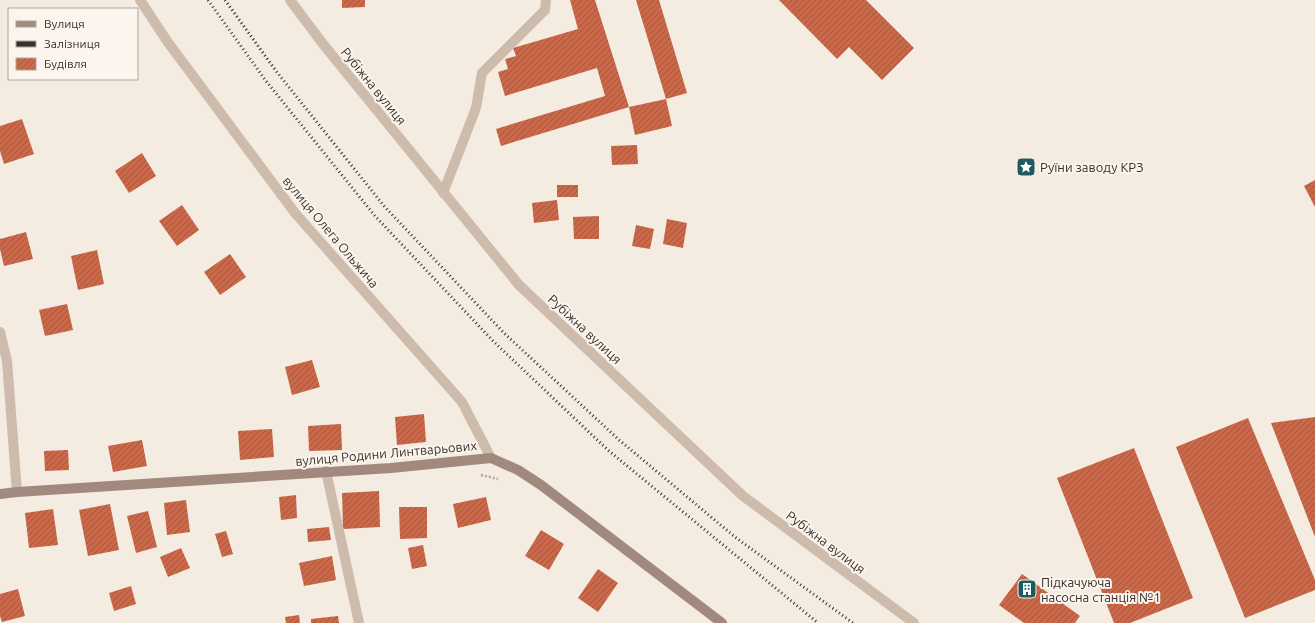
<svg xmlns="http://www.w3.org/2000/svg" width="1315" height="623" font-family="Ubuntu,sans-serif">
	<style>
		.building { fill: url(#building-hatch) }
		.lines { fill: none; stroke-linecap: round; stroke-linejoin: round }
		.path { stroke: #b9a596; stroke-width: 2.5; stroke-dasharray: 2 2; stroke-linecap: butt }
		.service { stroke: #cdbbac; stroke-width: 10 }
		.minor { stroke: #cdbbac; stroke-width: 10 }
		.secondary { stroke: #a18a7d; stroke-width: 10 }
		.rail { stroke: #3b302b; stroke-width: 3; stroke-dasharray: 1 3; stroke-linecap: butt }
		.labels { text-anchor: middle; stroke-width: 4; stroke-linejoin: round; paint-order: stroke }
		.street-label { font-size: 13px; fill: #3b302b; stroke: #fbf5ee }
		.poi-label { font-size: 13px; fill: #3b302b; stroke: #fbf5ee; text-anchor: start }
	</style>
	<defs>
		<pattern id="building-hatch" width="6" height="6" patternUnits="userSpaceOnUse"><rect width="6" height="6" fill="#c8694b"/><path d="M-1 1l2-2M0 6l6-6M5 7l2-2" fill="none" stroke="#a4573f"/></pattern>
	</defs>
	<rect width="100%" height="100%" fill="#f4ebe1"/>
	<path class="building" d="M342,0h23v7l-23,1z
		M570,0h25l34,107 -128,39 -5,-17 109,-33 -8,-28 -92,28 -7,-24 10,-3 -3,-10 11,-3 -3,-8 65,-19z
		M636,0h23l28,93 -21,6z
		M779,0h87l48,48 -32,32 -33,-33 -12,12z
		M666,99l6,27 -37,9 -6,-28z
		M22,119l12,35 -30,10 -4,-13v-25z
		M637,145l1,19 -26,1 -1,-19z
		M142,153l14,23 -27,17 -14,-22z
		M1315,180v27l-11,-21z
		M557,185h21v12h-21z
		M557,200l2,20 -25,3 -2,-20z
		M182,205l17,25 -22,16 -18,-25z
		M599,216v23h-25l-1,-22z
		M667,219l20,4 -4,25 -20,-4z
		M636,225l18,4 -4,20 -18,-3z
		M26,232l7,27 -29,7 -4,-17v-10z
		M97,250l7,34 -26,6 -7,-34z
		M230,254l16,23 -26,18 -16,-23z
		M67,304l6,26 -28,6 -6,-26z
		M312,360l8,27 -28,8 -7,-28z
		M424,414l2,28 -29,3 -2,-28z
		M1315,417v120l-44,-114z
		M1248,418l67,162v10l-70,28 -69,-171z
		M341,424l1,26 -33,1 -1,-25z
		M272,429l2,28 -34,3 -2,-29z
		M142,440l5,26 -34,6 -5,-26z
		M1134,448l59,150 -63,25h-16l-57,-145z
		M68,450l1,20 -24,1 -1,-20z
		M379,491l1,36 -37,2 -1,-36z
		M296,495l1,23 -16,2 -2,-23z
		M486,497l5,23 -33,8 -5,-24z
		M186,500l4,32 -23,3 -3,-32z
		M110,504l9,46 -31,6 -9,-46z
		M399,507h28v31l-27,1z
		M53,509l5,36 -29,3 -4,-35z
		M148,511l9,36 -21,6 -9,-37z
		M329,527l2,13 -23,2 -1,-13z
		M541,530l23,14 -15,26 -24,-14z
		M226,531l7,23 -11,3 -7,-23z
		M423,545l4,21 -15,3 -4,-21z
		M181,548l9,20 -22,9 -8,-20z
		M332,556l4,24 -32,6 -5,-23z
		M598,569l20,14 -20,29 -20,-14z
		M1022,574l58,42 -5,7h-51l-25,-18z
		M131,586l5,18 -22,7 -5,-18z
		M18,589l7,27 -23,6 -2,-6v-22z
		M299,615l1,8h-14l-1,-6z
		M338,616l1,7h-28v-4z"/>
	<g class="lines">
		<path class="path" d="M481,475l17,4"/>
		<path class="service" d="M443,193l33,-85 6,-35 63,-63 1,-10
			M326,471l33,152"/>
		<path class="minor" d="M140,0l27,41 128,172 167,189 29,56
			M290,0l33,44 196,241 224,211 171,127
			M0,332l7,29 10,131"/>
		<path class="secondary" d="M0,494l17,-2 374,-24 100,-10 27,12 23,15 181,138"/>
		<path class="rail" d="M208,0l58,81 109,135 119,126 115,109 209,172
			M225,0l51,71 108,135 120,127 114,106 117,98 118,86"/>
	</g>
	<defs>
		<symbol id="sight-square" viewBox="-11 -11 22 22"><rect x="-9" y="-9" width="18" height="18" rx="4" fill="#1f5a5e" stroke="#fbf5ee"/><path d="M0-6L1.8-2.2L6-1.7L2.9 1.2L3.7 5.4L0 3.3L-3.7 5.4L-2.9 1.2L-6-1.7L-1.8-2.2Z" fill="#fff"/></symbol>
		<symbol id="building-square" viewBox="-11 -11 22 22"><rect x="-9" y="-9" width="18" height="18" rx="4" fill="#1f5a5e" stroke="#fbf5ee"/><path d="M-4-6H4V6H1V3H-1V6H-4ZM-2.5-4.3h1.7v1.8h-1.7ZM.8-4.3h1.7v1.8H.8ZM-2.5-1h1.7V.8h-1.7ZM.8-1h1.7V.8H.8Z" fill="#fff"/></symbol>
	</defs>
	<g fill-rule="evenodd">
		<use href="#sight-square" x="1015" y="156" width="22" height="22"/>
		<use href="#building-square" x="1016" y="578" width="22" height="22"/>
	</g>
	<g class="labels">
		<g class="street-label">
			<text transform="translate(374 86) rotate(51)" y="5">Рубіжна вулиця</text>
			<text transform="translate(331 232) rotate(50)" y="5">вулиця Олега Ольжича</text>
			<text transform="translate(585 329) rotate(43)" y="5">Рубіжна вулиця</text>
			<text transform="translate(386 453) rotate(-5)" y="5">вулиця Родини Линтварьових</text>
			<text transform="translate(826 542) rotate(37)" y="5">Рубіжна вулиця</text>
		</g>
		<g class="poi-label">
			<text x="1040" y="172">Руїни заводу КРЗ</text>
			<text x="1041" y="587">Підкачуюча<tspan x="1041" dy="15">насосна станція №1</tspan></text>
		</g>
	</g>
	<rect x="8" y="8" width="130" height="72" fill="#fbf5ee" stroke="#aea6a0"/>
	<rect x="16" y="21" width="20" height="6" fill="#a18a7d" stroke="#aea6a0"/>
	<text x="44" y="28" font-size="12" fill="#3b302b">Вулиця</text>
	<rect x="16" y="41" width="20" height="6" fill="#3b302b" stroke="#aea6a0"/>
	<text x="44" y="48" font-size="12" fill="#3b302b">Залізниця</text>
	<rect x="16" y="58" width="20" height="12" fill="url(#building-hatch)" stroke="#aea6a0"/>
	<text x="44" y="68" font-size="12" fill="#3b302b">Будівля</text>
</svg>
